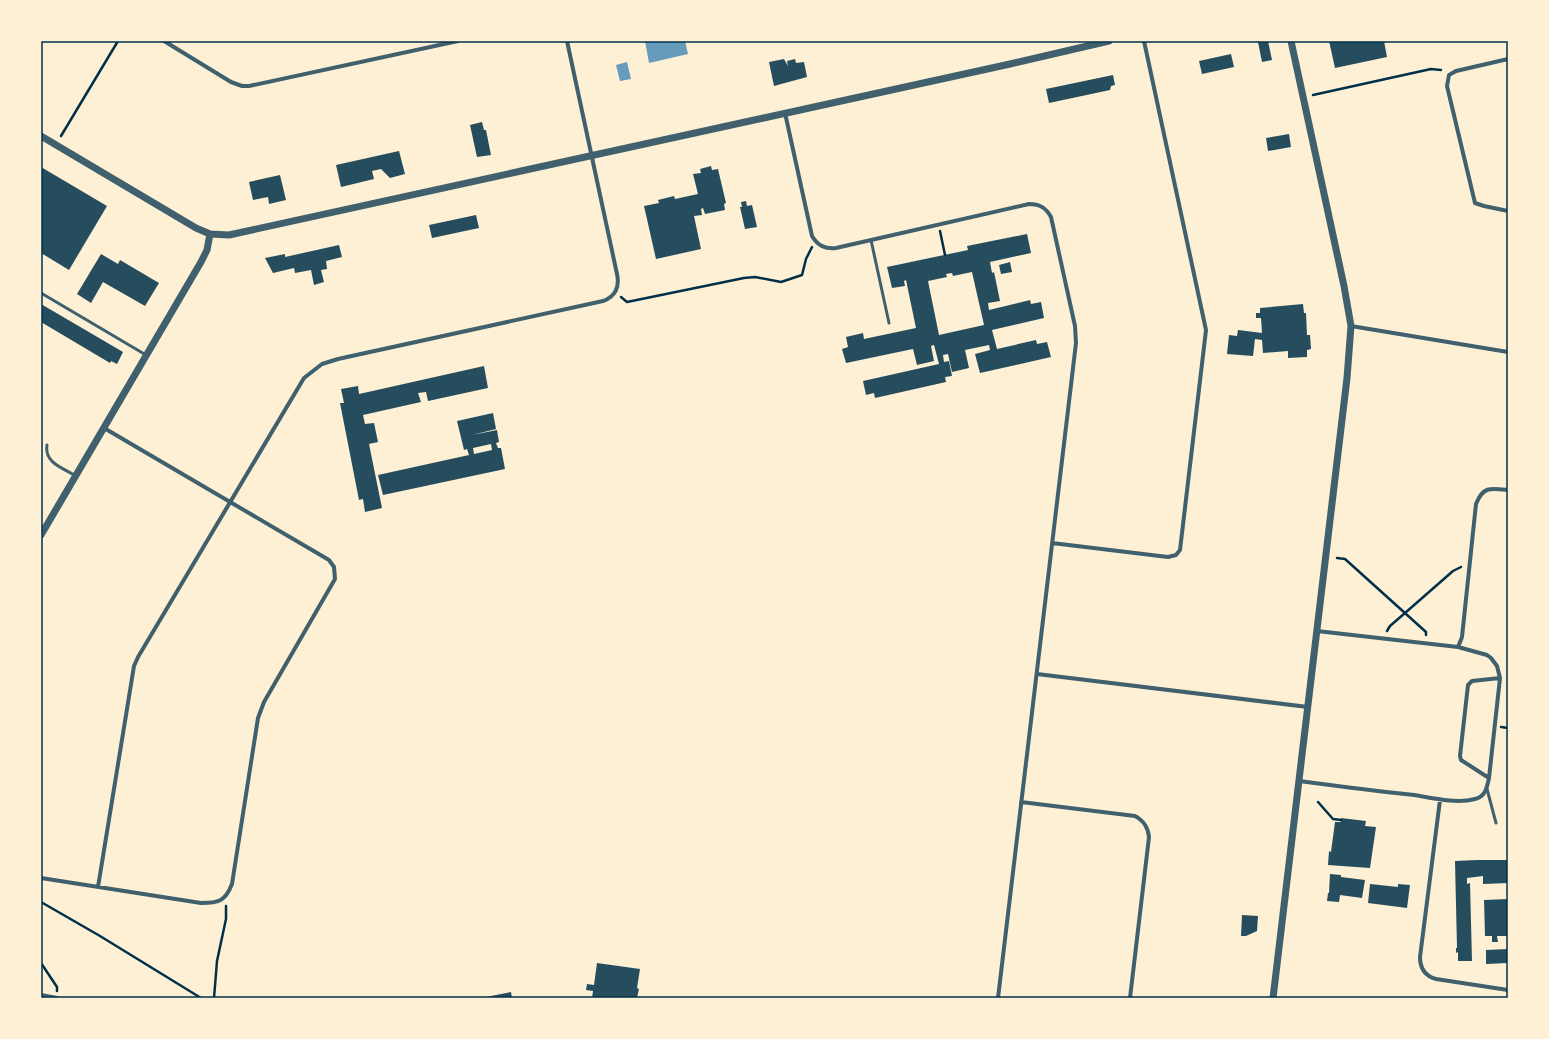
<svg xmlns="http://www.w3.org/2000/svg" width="1549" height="1039" font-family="Roboto,sans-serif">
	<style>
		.water { fill: #669bbc }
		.building { fill: #264d5e; fill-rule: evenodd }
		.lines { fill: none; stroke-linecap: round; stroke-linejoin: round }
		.path { stroke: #003049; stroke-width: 2.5 }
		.service { stroke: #3f606c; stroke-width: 3 }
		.minor { stroke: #3f606c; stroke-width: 4 }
		.tertiary { stroke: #3f606c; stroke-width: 7 }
		.neatline { fill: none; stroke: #003049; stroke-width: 1.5 }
	</style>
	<rect width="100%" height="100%" fill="#fdf0d5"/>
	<path class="water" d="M645,41h40l3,13 -39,9z
		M627,62l4,17 -11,2 -4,-16z"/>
	<path class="building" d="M1268,41l4,19 -10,2 -4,-20z
		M1329,41h55l3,16 -52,11z
		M1231,54l3,13 -32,7 -3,-13z
		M784,59l4,7 -1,-5 8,-2 1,4 8,-1 3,15 -33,9 -5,-24z
		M1113,75l2,10 -4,1 -1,4 -61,13 -3,-14z
		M482,122l2,8h2l5,25 -14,2 -7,-32z
		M1289,134l2,13 -23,4 -2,-13z
		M399,151l6,23 -15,4 -9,-9 -9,2 2,8 -33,8 -5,-22z
		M711,166l1,4 6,-1 8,34 -2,1 1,6 -20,4 -2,-6 -2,1 1,6 -8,1 7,33 -45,10 -12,-53 15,-3 -1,-3 16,-4 1,3 23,-5 -5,-20 8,-1 -1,-4z
		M41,167l66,39 -38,64 -28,-17z
		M280,175l6,25 -17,4 -1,-7 -15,3 -4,-18z
		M746,201l1,5 5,-1 5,22 -12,2 -5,-22h2l-1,-5z
		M476,215l3,13 -47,10 -3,-13z
		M1027,234l4,19 -41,9 2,11 2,-1 6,29 -12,2 1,7 41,-10 1,4 10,-2 3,16 -52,12 5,19 39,-9 1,4 10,-2 4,15 -71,16 -5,-19 15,-4 -1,-5 -24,5 4,18 -17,4 -4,-18 -5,1 1,7 5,-1 3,15 -7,1 1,5 -71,16 -1,-5 -8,2 -3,-14 76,-17 -5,-19 -3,1 3,15 -17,4 -4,-16 -67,14 -4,-14 6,-2 -2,-10 17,-4 1,6 52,-11 -10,-48 -2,1 1,5 -13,2 -5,-21 81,-17 -1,-4zM972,272l12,53 -45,10 -11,-54 19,-4 -1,-3 6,-1 1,3z
		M339,245l3,12 -16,4 1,8 -6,1 3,12 -10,3 -3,-15 -16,3 -1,-5 -21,5 -8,-15 20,-4v3z
		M101,254l17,10 2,-4 39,23 -14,23 -42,-24 -12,21 -14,-9z
		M1010,262l2,10 -11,2 -2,-9z
		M41,304l82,48 -6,12 -6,-3 -1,2 -69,-41z
		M1303,304l1,9h2l1,22h3l1,14 -4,1v7l-19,1v-7l-25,2 -1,-13 -7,-1 -2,17 -26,-2 2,-19 8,1 1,-6 24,3 -1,-15h-5v-5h4v-5z
		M484,366l4,22 -60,13 -2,-9 -8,1 3,9 -58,13 2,9 9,-1 4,19 -9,2 13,64 -17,4 -2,-13 -4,1 -19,-97h4l-3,-14 17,-3 1,8z
		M493,413l3,16 -24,6 25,-5 2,12 -3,1 2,5h3l4,21 -122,26 -5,-20 91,-20 -2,-6 -3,1 -7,-29zM491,444l1,6 -18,4 -1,-6z
		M1341,818l25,3 -1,5 11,1 -6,41 -42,-3 1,-14 2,1 4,-30h6z
		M1477,860h31v23l-25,1v-8l-16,2v6l3,-1 2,78h-14v-9l-2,1v-5h1l-2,-87z
		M1330,874l11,1v2l24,3 -3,18 -22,-3 -1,7 -12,-1 1,-8h1z
		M1370,884l28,3v-3l12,1 -3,23 -39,-5z
		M1508,899v37h-11l1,6h-6v-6h-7l-1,-36z
		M1242,915l16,1 -1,15 -11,5h-5z
		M1508,949v14l-22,1v-14z
		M597,963l43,6 -3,19 2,1 -2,9h-45l1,-7 -7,-1 1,-6 7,1z
		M511,992l1,6h-26v-1z"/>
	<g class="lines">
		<path class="path" d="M1313,95l118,-26 10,1
			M61,136l57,-95
			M940,231l5,24
			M621,297l6,5 117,-24 11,-1 26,5 21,-7 4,-16 6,-12
			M1337,558l8,1 81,73v3
			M1387,631l3,-5 15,-13 48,-42 8,-4
			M1501,727l7,1
			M1318,802l15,17 8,1
			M41,902l59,34 101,62
			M41,963l16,24v4
			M214,998l3,-37 9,-42v-13"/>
		<path class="service" d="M871,240l18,83
			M41,293l105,62
			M47,445c-3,18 16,23 29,31
			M1487,789l9,34"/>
		<path class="minor" d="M164,41l67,41 11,4h7l209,-45
			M1508,59l-52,12 -7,4 -2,11 28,117 9,3 24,5
			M785,113l27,123c6,10 13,13 24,12l193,-44c11,0 17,4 22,13l24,109 1,17 -78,655
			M1351,326l157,26
			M1052,543l116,14 8,-2 4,-5 26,-220 -62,-289
			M1458,647l4,-10 14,-133c7,-18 15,-16 32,-14
			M1037,674l271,33
			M1489,778l-28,-18 -1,-4 8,-71 4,-4 28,-3
			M1299,781c38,5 77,10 115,14 18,3 43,9 61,4 11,-3 12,-12 14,-21l11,-100 -3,-12 -6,-8 -4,-3 -29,-8 -141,-16
			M1440,800l-20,157c0,12 5,19 16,22l72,11
			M1021,802l114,14c9,5 13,11 14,21l-19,161
			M41,878l160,25c17,0 24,-1 31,-19l26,-166 6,-16 71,-123 -1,-12 -5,-7 -225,-132
			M98,887l36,-221 4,-9 166,-279 18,-14 16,-5 265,-58c12,-4 17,-14 14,-27l-50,-233
			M41,995l16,3"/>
		<path class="tertiary" d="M41,136l155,92 14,6 19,1 781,-171 99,-23
			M41,535l160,-273 6,-12 3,-16
			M1273,998l74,-620 4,-52 -7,-40 -53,-245"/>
	</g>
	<rect width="1549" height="1039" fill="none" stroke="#fdf0d5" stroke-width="84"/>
	<rect x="42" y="42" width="1465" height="955" class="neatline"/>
</svg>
